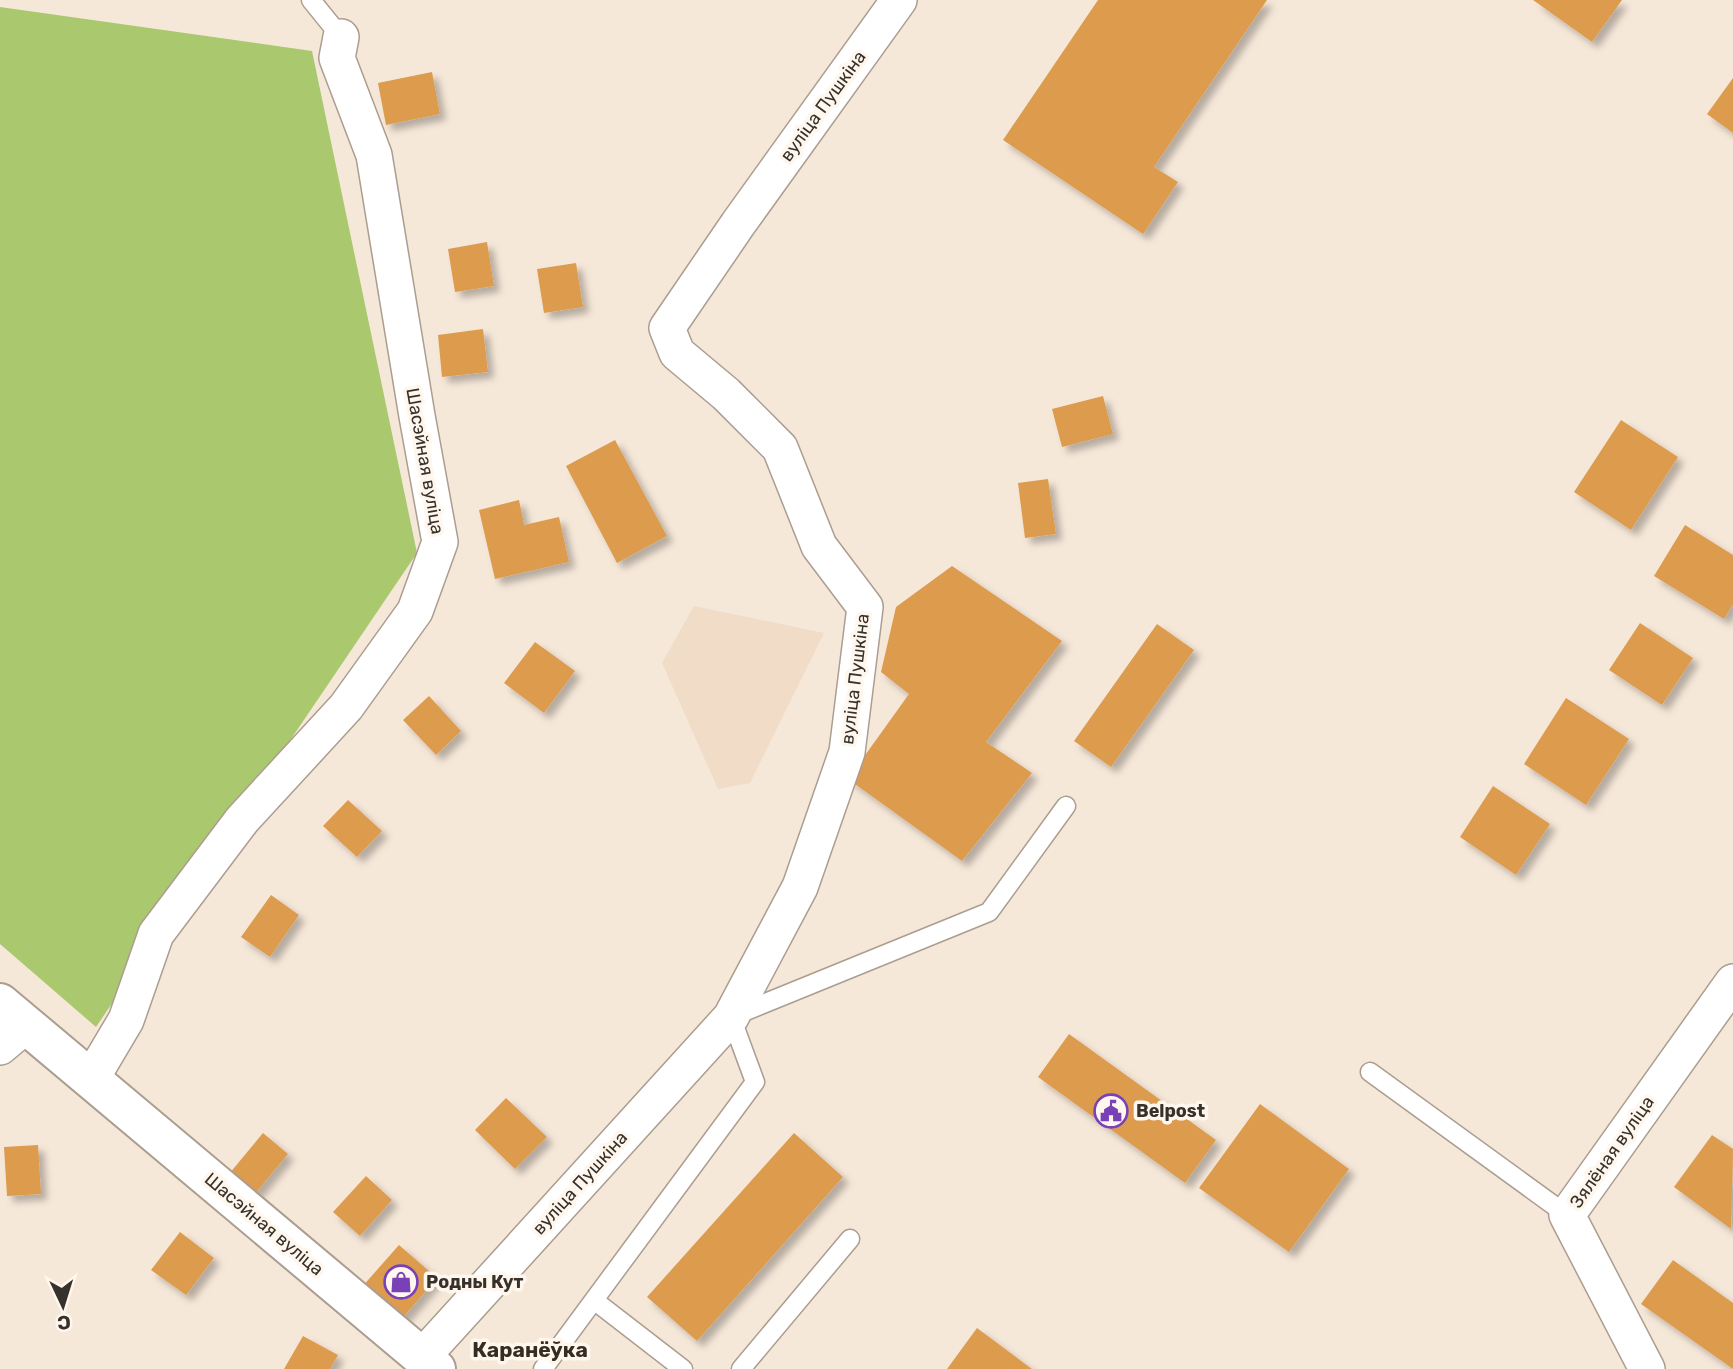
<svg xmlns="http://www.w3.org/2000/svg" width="1733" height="1369" font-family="Rubik,sans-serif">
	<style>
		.built { fill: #f0dcc7 }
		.forest { fill: #aac86e }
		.building { fill: #dc9b4e; filter: url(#shadow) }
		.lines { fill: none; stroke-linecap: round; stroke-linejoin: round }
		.service-casing { stroke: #ab9d8f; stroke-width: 21 }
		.minor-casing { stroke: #ab9d8f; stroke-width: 38 }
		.secondary-casing { stroke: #ab9d8f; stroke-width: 42 }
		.service { stroke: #fff; stroke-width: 18 }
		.minor { stroke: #fff; stroke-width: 35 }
		.secondary { stroke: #fff; stroke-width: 38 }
		.labels { text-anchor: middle; stroke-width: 7; stroke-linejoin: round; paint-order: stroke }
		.street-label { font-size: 18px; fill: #36312b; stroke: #fff6ed }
		.poi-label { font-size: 18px; font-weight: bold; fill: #36312b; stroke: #fff6ed; text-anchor: start }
		.quarter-label { font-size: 21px; font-weight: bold; fill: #362c20; stroke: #fff6ed }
	</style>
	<defs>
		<filter id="shadow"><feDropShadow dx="6" dy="6" stdDeviation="3.5" flood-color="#0004"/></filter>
	</defs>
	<rect width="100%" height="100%" fill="#f6e8d9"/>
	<path class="built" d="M694,606l130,27 -74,150 -32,6 -56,-126z"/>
	<path class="forest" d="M0,7l312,44 105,502 -321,474 -96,-83z"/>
	<path class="building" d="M1098,0h169l-113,167 24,15 -35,52 -140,-94z
		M1533,0h89l-30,42z
		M432,72l8,42 -54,11 -8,-42z
		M1733,78v55l-26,-19z
		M487,242l7,44 -39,6 -7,-43z
		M576,263l7,44 -39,6 -7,-44z
		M483,329l5,43 -46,5 -4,-42z
		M1103,396l10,38 -51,13 -10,-38z
		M1621,420l57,37 -47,73 -57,-38z
		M615,440l52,96 -50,27 -51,-97z
		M1048,479l8,55 -31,4 -7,-55z
		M519,500l5,25 35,-8 10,45 -74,17 -16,-69z
		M1685,525l48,30v49l-9,15 -70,-43z
		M952,566l110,75 -76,101 46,31 -70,88 -114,-82 61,-85 -28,-22 15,-65z
		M1640,623l53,35 -31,47 -53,-35z
		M1157,624l37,26 -83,117 -37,-26z
		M535,642l40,29 -31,42 -40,-30z
		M429,696l32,35 -25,24 -33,-35z
		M1566,698l63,41 -43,66 -62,-41z
		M1493,786l57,38 -34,51 -56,-38z
		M348,800l34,31 -25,26 -34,-31z
		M271,895l28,20 -29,42 -29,-20z
		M1069,1034l147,106 -31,43 -147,-106z
		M506,1098l41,39 -32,32 -40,-39z
		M1260,1104l89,65 -60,83 -90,-64z
		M263,1133l25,21 -34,41 -25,-21z
		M794,1133l49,44 -146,164 -50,-44z
		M1712,1135l21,14 -2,80 -57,-42z
		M38,1145l3,49 -34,2 -3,-49z
		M366,1176l26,24 -32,36 -27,-24z
		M180,1232l34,26 -28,37 -35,-25z
		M399,1245l38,33 -37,43 -39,-33z
		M1673,1260l60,43v66l-92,-65z
		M977,1328l55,41h-85z
		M303,1336l35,19 -8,14h-46z"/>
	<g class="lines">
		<defs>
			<path id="service" d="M311,0l30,37
				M1370,1072l197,143
				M595,1301l88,68
				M543,1369l212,-287 -24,-65 258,-105 77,-106
				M741,1369l109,-130"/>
			<path id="minor" d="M0,1047l25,-21
				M91,1079l35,-59 30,-86 86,-114 104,-113 69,-96 25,-69 -23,-126 -43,-261 -37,-97 4,-21
				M422,1357l309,-340 69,-130 47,-135 18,-145 -46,-61 -39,-98 -54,-54 -49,-41 -10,-25 71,-104 161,-224
				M1647,1369l-80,-154 166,-233"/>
			<path id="secondary" d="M0,1003l436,366"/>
		</defs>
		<use href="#service" class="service-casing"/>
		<use href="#minor" class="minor-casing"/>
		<use href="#secondary" class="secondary-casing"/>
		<use href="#service" class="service"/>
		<use href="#minor" class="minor"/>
		<use href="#secondary" class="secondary"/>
	</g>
	<defs>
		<symbol id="civic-ring" viewBox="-11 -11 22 22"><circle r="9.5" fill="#fff6ed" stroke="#7841b8" stroke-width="1.5"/><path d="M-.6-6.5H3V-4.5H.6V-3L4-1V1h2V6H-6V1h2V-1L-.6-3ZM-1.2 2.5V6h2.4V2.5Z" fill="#7841b8"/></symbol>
		<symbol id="shop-ring" viewBox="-11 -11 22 22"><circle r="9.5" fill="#fff6ed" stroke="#7841b8" stroke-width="1.5"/><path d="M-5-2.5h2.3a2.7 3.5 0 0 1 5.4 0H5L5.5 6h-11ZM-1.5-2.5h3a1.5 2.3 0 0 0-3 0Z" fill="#7841b8"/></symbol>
	</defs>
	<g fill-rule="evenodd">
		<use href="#civic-ring" x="1092" y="1092" width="38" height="38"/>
		<use href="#shop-ring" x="382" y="1263" width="38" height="38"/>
	</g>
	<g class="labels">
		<g class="street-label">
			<text transform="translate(823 106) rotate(-54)" y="6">вуліца Пушкіна</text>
			<text transform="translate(425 461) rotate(80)" y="6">Шасэйная вуліца</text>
			<text transform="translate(855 679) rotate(-83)" y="6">вуліца Пушкіна</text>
			<text transform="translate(1612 1152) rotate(-55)" y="6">Зялёная вуліца</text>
			<text transform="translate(580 1183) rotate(-48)" y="6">вуліца Пушкіна</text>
			<text transform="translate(264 1224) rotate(40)" y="6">Шасэйная вуліца</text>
		</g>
		<g class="poi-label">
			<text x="1136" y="1117">Belpost</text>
			<text x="426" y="1288">Родны Кут</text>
		</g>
		<g class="quarter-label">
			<text x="530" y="1357">Каранёўка</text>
		</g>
	</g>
	<g transform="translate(63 1306) rotate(176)" stroke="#fff6ed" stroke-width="5" paint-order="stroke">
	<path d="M0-5L12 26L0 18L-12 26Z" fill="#36312b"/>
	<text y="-10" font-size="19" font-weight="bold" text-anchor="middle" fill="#36312b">С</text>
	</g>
</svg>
